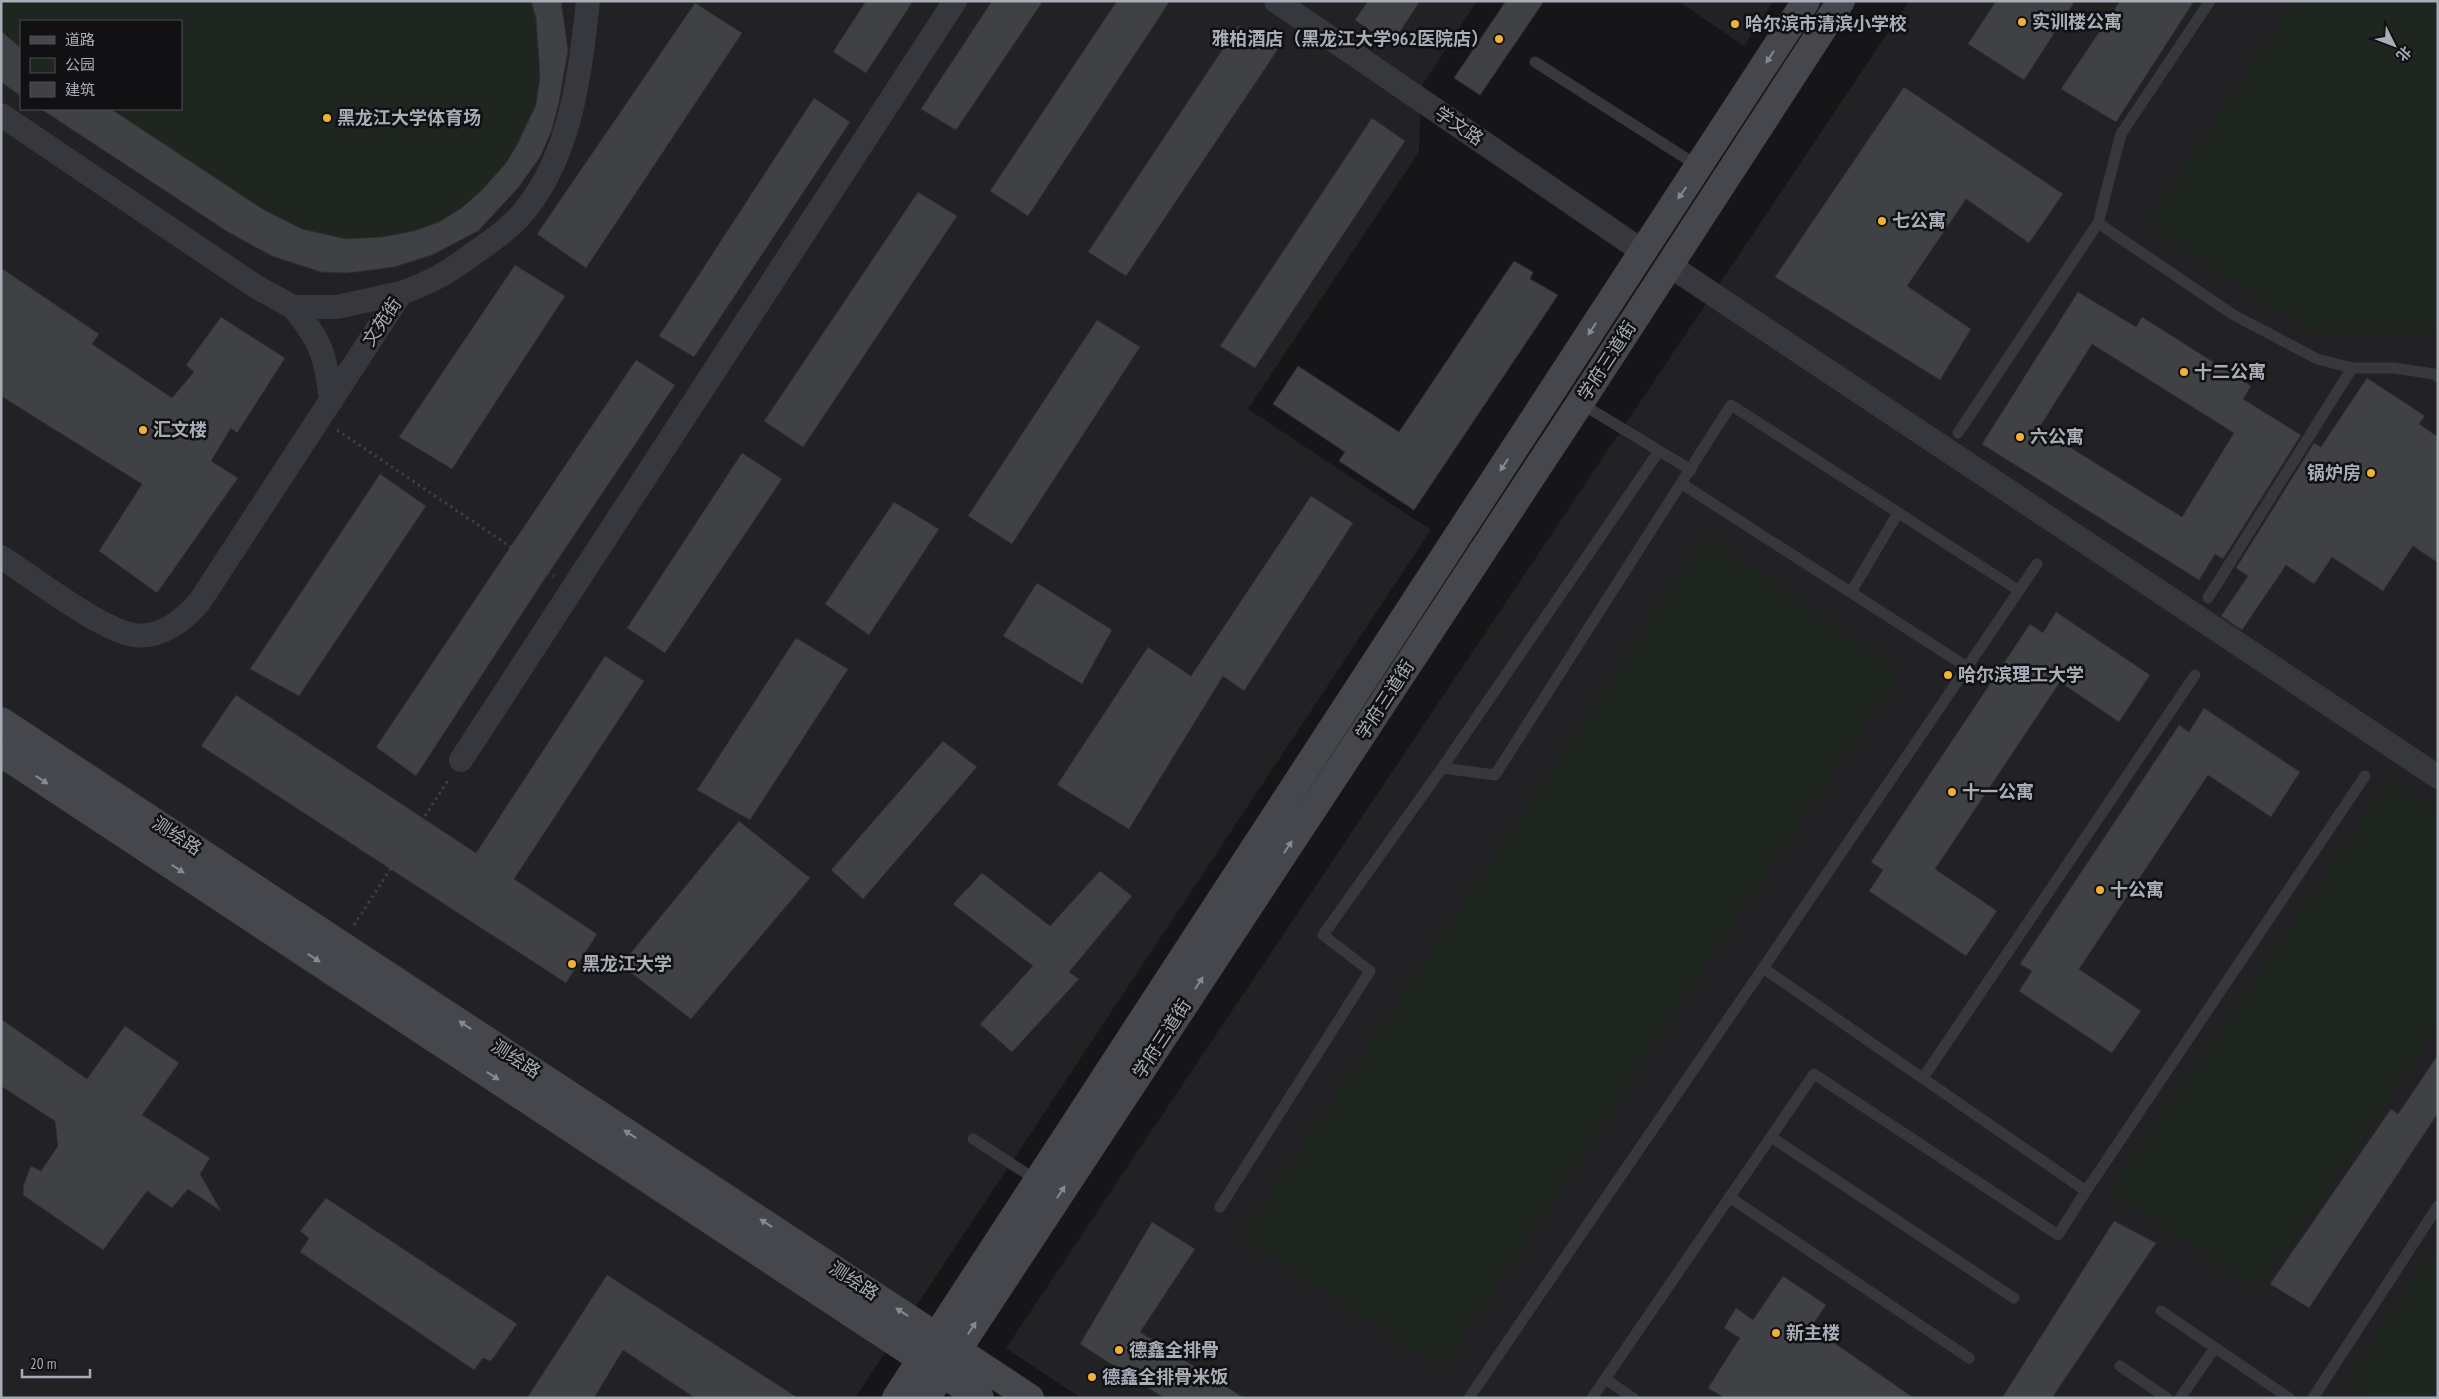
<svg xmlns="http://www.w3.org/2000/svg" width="2439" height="1399" font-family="'PT Sans Narrow','Noto Sans SC',sans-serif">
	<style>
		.built { fill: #222225; fill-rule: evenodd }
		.green { fill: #1e261f }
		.building { fill: #404145; stroke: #303034; fill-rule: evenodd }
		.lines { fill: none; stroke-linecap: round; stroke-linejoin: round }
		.path { stroke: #3d3f44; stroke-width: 3; stroke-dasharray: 2.5 4; stroke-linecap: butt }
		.service { stroke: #37383d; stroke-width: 11 }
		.minor { stroke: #37383d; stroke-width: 24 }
		.secondary { stroke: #45474d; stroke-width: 28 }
		.oneway { fill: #858993 }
		.poi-dot { fill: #f2b134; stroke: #111113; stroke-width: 2 }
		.labels { text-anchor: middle; stroke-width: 5; stroke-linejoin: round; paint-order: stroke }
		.poi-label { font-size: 18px; font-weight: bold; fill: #a8adb8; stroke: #111113; text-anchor: start }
		.street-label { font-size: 18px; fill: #a8adb8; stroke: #111113 }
	</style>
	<rect width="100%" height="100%" fill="#161618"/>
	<path class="built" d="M1,1h1476l-56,86 -2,65 -171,257 183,121 -576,868h-854zM21,21h160v88h-160z
		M1678,1h96l-30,45z
		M1909,1h529v1397h-1357l-75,-50z"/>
	<path class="green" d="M1,1h530c9,31 15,73 4,105 -41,120 -162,167 -271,104l-153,-101h70v-88h-160v27l-20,-18z
		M2295,1h143v331l-129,-1 -162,-105z
		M1705,537l195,134 -459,698 -200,-132z
		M2388,781l50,33v212l-180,265 -148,-99z
		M2438,1245v153h-68l-24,-16z"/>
	<path class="building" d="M531,1h30l7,49 -10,57 -7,25 -11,25 -22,31 -40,43 -46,24 -38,12 -47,6 -26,-1 -49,-16 -44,-24 -187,-123h70l153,101 38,19 44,10 36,-2 32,-6 25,-9 24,-15 20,-18 23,-26 11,-18 19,-40 4,-29 -4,-58z
		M866,1h47l-47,72 -33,-21z
		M992,1h51l-87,129 -35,-21z
		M1117,1h53l-142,215 -38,-25z
		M1368,1h52l-29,44 -36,-25z
		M1506,1h38l-64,94 -26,-17z
		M1996,1h79l-51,79 -56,-36z
		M2120,1h74l-78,121 -55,-33z
		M695,3l47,30 -156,235 -49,-34z
		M1238,26l40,23 -152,227 -38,-24z
		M1,31l20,17v48l-20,-14z
		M1904,87l159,107 -34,49 -63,-44 -59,87 64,43 -31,51 -165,-103z
		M814,98l36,24 -156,235 -35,-21z
		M1372,118l33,23 -150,227 -35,-22z
		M918,192l39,24 -154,231 -39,-26z
		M1514,261l19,11 -3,7 28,16 -144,215 -75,-49 6,-9 -72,-48 25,-38 101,66z
		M515,265l50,31 -113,173 -53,-32z
		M1,268l98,66 -7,10 80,54 22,-26 -8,-7 35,-48 64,41 -48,75 -6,-5 -20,33 27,17 -81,115 -58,-42 43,-67 -141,-88z
		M2078,292l58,35 6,-10 109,69 -8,13 58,36 -78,124 -8,-5 -16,26 -217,-136zM2092,344l142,89 -52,84 -143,-89z
		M1097,320l43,27 -128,197 -44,-28z
		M636,360l39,25 -135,201 -124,190 -40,-29z
		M2367,378l58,38 -6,8 19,13v126l-25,-17 -30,45 -51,-34 -18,27 -28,-19 -44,65 -21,-14 27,-40 -12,-8 78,-125 7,4z
		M742,453l40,26 -117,174 -38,-25z
		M380,474l46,32 -127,190 -49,-27z
		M1311,496l42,27 -109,168 -21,-15 -94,153 -72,-44 91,-138 43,29z
		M894,502l45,27 -70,106 -44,-31z
		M1037,583l75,47 -30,54 -79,-48z
		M2056,612l94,63 -31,47 -59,-40 -125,187 62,42 -31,45 -97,-65 14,-21 -12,-8 159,-238 13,9z
		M796,638l52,31 -98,151 -53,-30z
		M605,656l39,25 -130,198 83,55 -31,49 -365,-237 35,-51 240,158z
		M2204,708l96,64 -29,45 -63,-42 -129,194 62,42 -29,42 -93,-62 13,-20 -12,-7 159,-239 10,7z
		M943,741l34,26 -114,132 -32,-29z
		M739,821l71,57 -119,141 -70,-54z
		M1100,871l32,25 -63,76 10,7 -67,73 -32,-28 53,-58 -80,-62 29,-31 68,53z
		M1,1019l86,60 38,-53 54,37 -37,52 68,43 -10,16 21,37 -33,-22 -16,19 -25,-17 -44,59 -80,-55 1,-11 7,-18 10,5 17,-25 -3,-25 -54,-35z
		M2438,1055v58l-129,195 -39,-24 121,-175 7,5z
		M326,1198l191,126 -26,37 -8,-3 -9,12 -174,-118 9,-14 -9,-7z
		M2114,1221l42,22 -104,155h-50z
		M1152,1222l43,27 -55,83 104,66h-80l-84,-54z
		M607,1275l191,123h-103l-72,-48 -29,48h-67z
		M1783,1276l43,29 -15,22 103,71h-189l-17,-10 32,-50 -16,-10 12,-20 17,12z"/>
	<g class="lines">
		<path class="path" d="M337,430l217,146
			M354,925l95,-146"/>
		<path class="service" d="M1535,62l163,104
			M2098,223l23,-89 89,-133
			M1580,403l111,67
			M1958,433l140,-210 134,91 85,45 35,9h42l40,6 4,3
			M1682,484l285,183
			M1851,592l47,-79
			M2208,598l144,-230
			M1442,768l217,-317
			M1763,968l274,-404
			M1923,1078l272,-403
			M1771,1137l243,161
			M973,1139l65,42
			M1729,1197l240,161
			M1220,1207l150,-236 -47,-36 119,-167 53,7 236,-370 287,185
			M2161,1311l128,87
			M2120,1366l47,32
			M1605,1379l28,19
			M1469,1398l294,-430 323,223 279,-415
			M1592,1398l222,-324 244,161 28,-44
			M2180,1398l34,-49
			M2313,1398l125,-192"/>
		<path class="minor" d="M1276,1l366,250
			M1,115l254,171 38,21h44l64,-14
			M1669,265l769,512
			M293,307c29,35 33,50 38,94
			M1,557c33,21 98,72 133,78 27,4 51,-16 66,-34l201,-308c31,-11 50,-22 76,-42 18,-12 36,-25 49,-42 46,-58 54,-137 62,-208
			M461,760l494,-759"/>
		<path class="secondary" d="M1,721l1029,677
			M1,753l979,645
			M896,1398l910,-1397
			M926,1398l654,-995 261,-402"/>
	</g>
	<defs><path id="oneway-solid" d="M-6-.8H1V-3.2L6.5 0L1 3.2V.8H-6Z" transform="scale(1.25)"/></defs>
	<g class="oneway">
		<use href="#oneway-solid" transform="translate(1770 57) rotate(123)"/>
		<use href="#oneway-solid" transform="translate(1682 193) rotate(125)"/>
		<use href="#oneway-solid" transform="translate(1592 329) rotate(123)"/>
		<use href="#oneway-solid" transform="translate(1504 465) rotate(123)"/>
		<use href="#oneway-solid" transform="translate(42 780) rotate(33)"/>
		<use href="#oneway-solid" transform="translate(1288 847) rotate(-57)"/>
		<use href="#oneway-solid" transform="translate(178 869) rotate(33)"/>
		<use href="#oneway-solid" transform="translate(314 958) rotate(33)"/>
		<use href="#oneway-solid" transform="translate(1199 983) rotate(-57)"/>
		<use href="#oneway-solid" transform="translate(465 1025) rotate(-147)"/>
		<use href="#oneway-solid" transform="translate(493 1076) rotate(33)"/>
		<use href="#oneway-solid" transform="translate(630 1134) rotate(-147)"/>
		<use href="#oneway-solid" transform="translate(1061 1192) rotate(-57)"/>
		<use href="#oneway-solid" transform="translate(766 1223) rotate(-147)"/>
		<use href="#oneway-solid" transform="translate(902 1312) rotate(-147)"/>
		<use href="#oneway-solid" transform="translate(972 1328) rotate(-57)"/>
	</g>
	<g class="poi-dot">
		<circle cx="2022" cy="22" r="5"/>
		<circle cx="1735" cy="24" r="5"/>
		<circle cx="1499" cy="39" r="5"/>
		<circle cx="327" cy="118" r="5"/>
		<circle cx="1882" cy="221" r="5"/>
		<circle cx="2184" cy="372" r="5"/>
		<circle cx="143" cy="430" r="5"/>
		<circle cx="2020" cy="437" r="5"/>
		<circle cx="2371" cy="473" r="5"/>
		<circle cx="1948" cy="675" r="5"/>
		<circle cx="1952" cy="792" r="5"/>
		<circle cx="2100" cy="890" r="5"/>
		<circle cx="572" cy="964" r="5"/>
		<circle cx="1776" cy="1333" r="5"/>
		<circle cx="1119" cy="1350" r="5"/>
		<circle cx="1092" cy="1377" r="5"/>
	</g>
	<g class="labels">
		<g class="poi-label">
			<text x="2032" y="28">实训楼公寓</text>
			<text x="1745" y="30">哈尔滨市清滨小学校</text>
			<text x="1489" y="45" text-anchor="end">雅柏酒店（黑龙江大学962医院店）</text>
			<text x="337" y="124">黑龙江大学体育场</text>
			<text x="1892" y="227">七公寓</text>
			<text x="2194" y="378">十二公寓</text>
			<text x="153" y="436">汇文楼</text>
			<text x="2030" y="443">六公寓</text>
			<text x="2361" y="479" text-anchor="end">锅炉房</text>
			<text x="1958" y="681">哈尔滨理工大学</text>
			<text x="1962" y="798">十一公寓</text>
			<text x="2110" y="896">十公寓</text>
			<text x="582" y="970">黑龙江大学</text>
			<text x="1786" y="1339">新主楼</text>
			<text x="1129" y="1356">德鑫全排骨</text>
			<text x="1102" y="1383">德鑫全排骨米饭</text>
		</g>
		<g class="street-label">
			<text transform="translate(1459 126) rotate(34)" y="6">学文路</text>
			<text transform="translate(382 322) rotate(-56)" y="6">文苑街</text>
			<text transform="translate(1607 361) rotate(-57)" y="6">学府三道街</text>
			<text transform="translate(1385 700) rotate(-57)" y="6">学府三道街</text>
			<text transform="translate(177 836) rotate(33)" y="6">测绘路</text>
			<text transform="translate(1162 1039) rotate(-57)" y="6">学府三道街</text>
			<text transform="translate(516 1059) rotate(33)" y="6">测绘路</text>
			<text transform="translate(854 1281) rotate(33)" y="6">测绘路</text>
		</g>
	</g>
	<rect width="2439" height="1399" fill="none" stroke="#a8adb8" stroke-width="5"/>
	<rect x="20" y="20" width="162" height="90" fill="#111113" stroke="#4d4f55"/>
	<rect x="30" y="36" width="25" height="8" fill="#45474d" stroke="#4d4f55"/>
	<text x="65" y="45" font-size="15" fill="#a8adb8">道路</text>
	<rect x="30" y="58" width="25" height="15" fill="#1e261f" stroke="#4d4f55"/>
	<text x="65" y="70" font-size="15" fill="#a8adb8">公园</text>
	<rect x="30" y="82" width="25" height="15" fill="#404145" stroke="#4d4f55"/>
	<text x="65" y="95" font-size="15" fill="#a8adb8">建筑</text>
	<g transform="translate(2394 45) rotate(132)" stroke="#111113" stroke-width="4" paint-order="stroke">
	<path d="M0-4L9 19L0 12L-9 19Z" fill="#a8adb8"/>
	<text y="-8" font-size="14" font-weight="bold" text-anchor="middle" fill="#a8adb8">北</text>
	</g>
	<path d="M22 1369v8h68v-8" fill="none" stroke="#a8adb8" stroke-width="2.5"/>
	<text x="30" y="1369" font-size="15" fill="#a8adb8" stroke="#111113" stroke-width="4" paint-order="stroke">20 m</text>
</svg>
